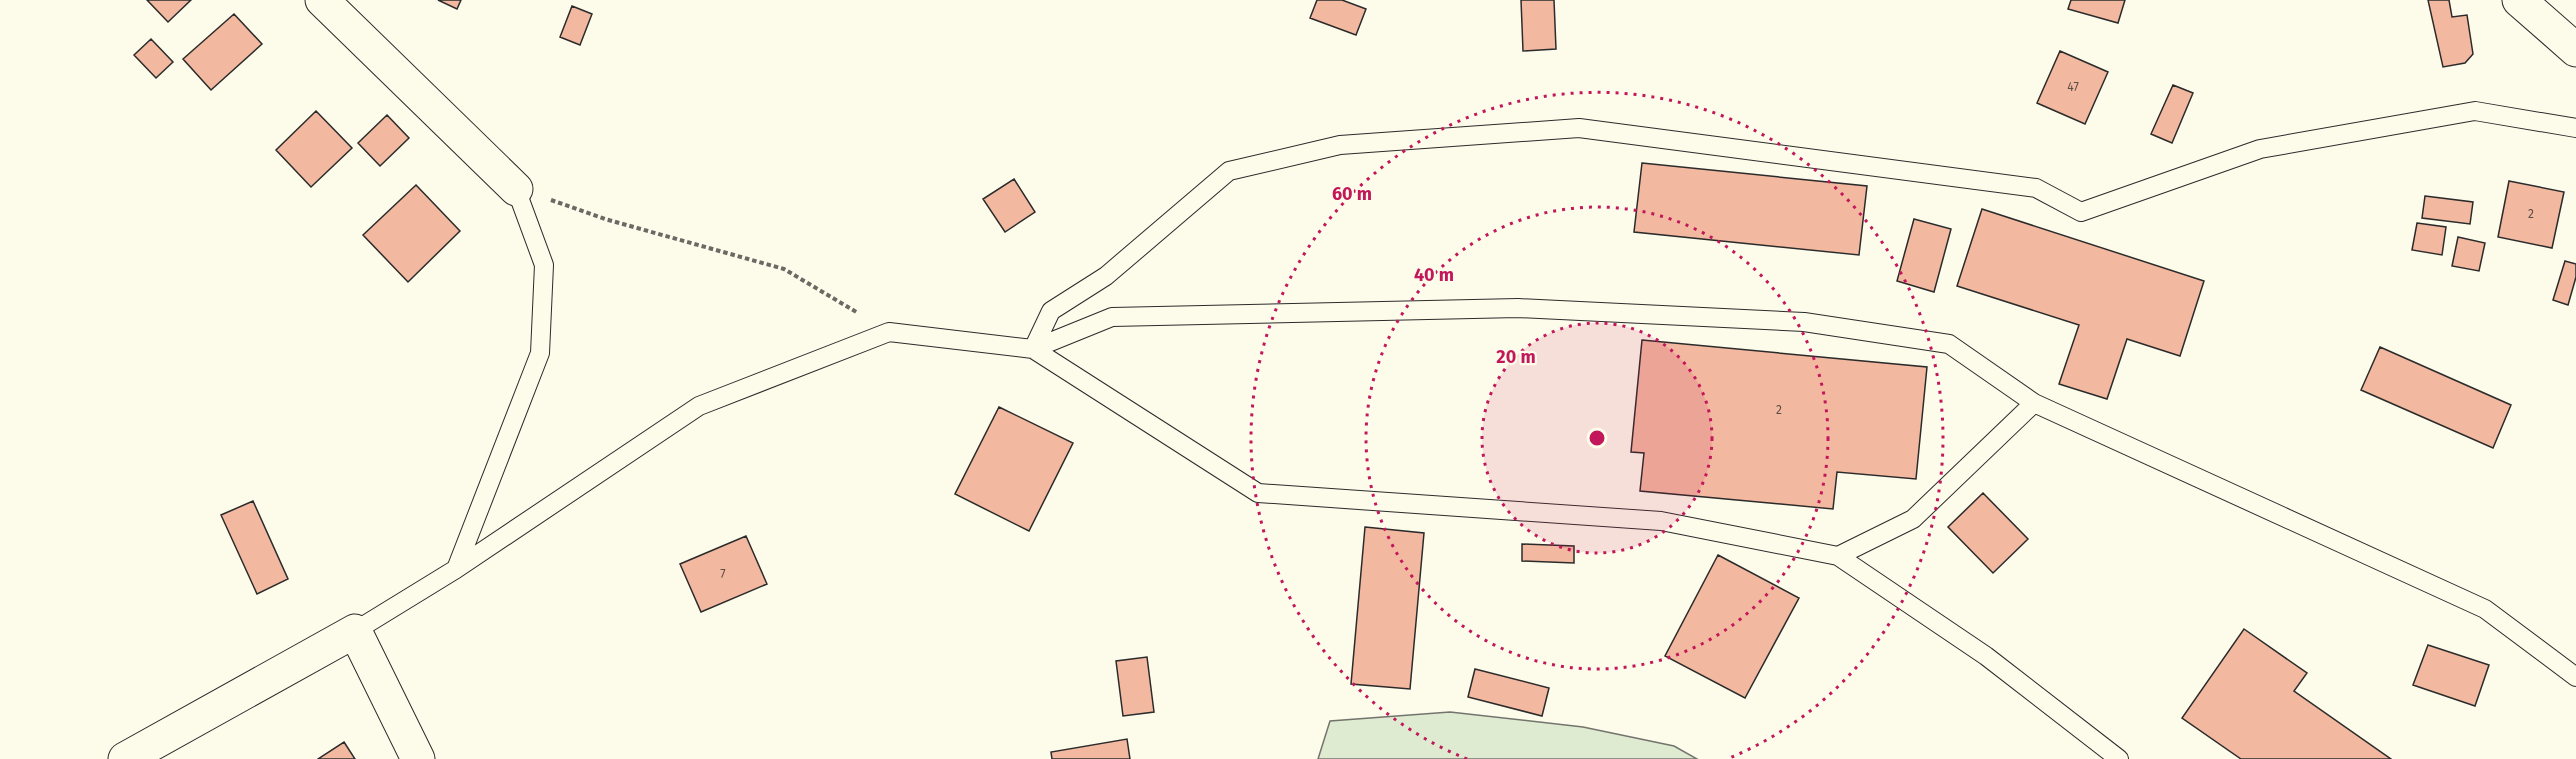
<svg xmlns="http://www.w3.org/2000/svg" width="2576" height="759" font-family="'Fira Sans',sans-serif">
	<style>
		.green { fill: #deebd1; stroke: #74746e; stroke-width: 1.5 }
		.building { fill: #f2b8a0; stroke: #2b2b2b; stroke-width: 1.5 }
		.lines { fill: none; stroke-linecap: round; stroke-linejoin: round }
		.lane-casing { stroke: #2b2b2b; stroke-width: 20 }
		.street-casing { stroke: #2b2b2b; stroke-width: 35 }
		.path { stroke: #6a6964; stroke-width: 4; stroke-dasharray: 4.5 3; stroke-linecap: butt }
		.lane { stroke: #fdfbea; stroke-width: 18 }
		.street { stroke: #fdfbea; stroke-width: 33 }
		.ring { fill: none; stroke: #c2185b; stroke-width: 3; stroke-dasharray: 3 6 }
		.labels { text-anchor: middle; stroke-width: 4.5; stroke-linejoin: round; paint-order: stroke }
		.number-label { font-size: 12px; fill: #5d4e48 }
		.centre { fill: #c2185b; stroke: #fdfbea; stroke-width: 3 }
		.ring-label { font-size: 18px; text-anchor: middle; font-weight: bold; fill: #c2185b; stroke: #fdfbea; stroke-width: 4.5; stroke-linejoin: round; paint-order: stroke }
	</style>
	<rect width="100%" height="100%" fill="#fdfbea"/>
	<path class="green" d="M1450,712l133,15 91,19 23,13h-379l12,-38z"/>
	<path class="building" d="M147,0h44l-23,22z
		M438,0h23l-4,9z
		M1317,0h25l24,9 -10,26 -46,-17z
		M1521,0h33l2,49 -33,2z
		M2071,0h54l-7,23 -50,-14z
		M2428,0h21l3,17 15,-2 6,39 -8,9 -22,4z
		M572,6l20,8 -12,31 -20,-8z
		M234,14l28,30 -51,46 -28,-31z
		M151,39l22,23 -17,16 -22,-23z
		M2060,51l48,21 -23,52 -48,-21z
		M2173,85l20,8 -21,50 -21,-9z
		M316,111l36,37 -41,39 -35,-37z
		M387,115l22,23 -29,28 -22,-23z
		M1642,163l225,23 -8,69 -225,-23z
		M1014,179l21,33 -30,20 -22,-33z
		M2509,181l55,11 -12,56 -54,-11z
		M416,185l44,46 -52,51 -45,-47z
		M2425,196l48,6 -3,22 -48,-6z
		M1982,209l222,72 -24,75 -53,-17 -20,60 -48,-15 20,-59 -122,-39z
		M1914,219l37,10 -17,63 -37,-11z
		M2417,223l29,4 -4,28 -30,-5z
		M2458,237l27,6 -6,28 -27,-5z
		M2565,261l11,3v13l-8,28 -15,-5z
		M1642,340l285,27 -11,112 -79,-7 -4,37 -193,-18 4,-38 -13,-1z
		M2380,347l131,58 -18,43 -132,-58z
		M999,407l74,36 -44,88 -74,-37z
		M1983,493l45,46 -35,34 -45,-46z
		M253,501l35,78 -31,15 -36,-79z
		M1365,527l59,6 -14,156 -59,-5z
		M746,536l21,48 -66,28 -21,-48z
		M1522,544l52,2v17l-52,-2z
		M1718,555l81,43 -54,100 -80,-42z
		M2244,629l63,44 -13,18 97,68h-150l-59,-41z
		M2428,645l61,20 -14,41 -62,-21z
		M1147,657l7,55 -31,4 -7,-55z
		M1475,669l74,19 -7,28 -74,-19z
		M1127,739l3,20h-78l-1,-7z
		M344,742l11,17h-37z"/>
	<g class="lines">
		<defs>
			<path id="lane" d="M1033,349l18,-38 55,-35 123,-105 111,-26 239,-17 457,60 45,24 179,-63 215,-38 101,17
				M1033,349l79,-32 406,-9 286,14 145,22 85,59 451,206 91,68
				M1838,556l75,-37 121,-116
				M456,569l84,-216 4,-88 -28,-76
				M355,631l101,-62 243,-163 190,-74 144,17 225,144 403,28 177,35 148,100 133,103"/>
			<path id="street" d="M322,0l194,189
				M2519,0l57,50
				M125,759l230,-128 63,128"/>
		</defs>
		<use href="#lane" class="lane-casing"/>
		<use href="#street" class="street-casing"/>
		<path class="path" d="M551,200l54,19 179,50 74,44"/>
		<use href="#lane" class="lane"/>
		<use href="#street" class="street"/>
	</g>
	<circle cx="1597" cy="438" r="115" fill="#c2185b" fill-opacity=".12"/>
	<g class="ring">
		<circle cx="1597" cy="438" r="115"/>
		<circle cx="1597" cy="438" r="231"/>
		<path d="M1467 759A346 346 0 1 1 1727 759"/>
	</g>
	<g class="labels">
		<g class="number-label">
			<text x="2073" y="91">47</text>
			<text x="2531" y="218">2</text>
			<text x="1779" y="414">2</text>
			<text x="723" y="578">7</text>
		</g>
	</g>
	<circle cx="1597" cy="438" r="9" class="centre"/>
	<g class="ring-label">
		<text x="1352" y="200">60 m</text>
		<text x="1434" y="281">40 m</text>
		<text x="1516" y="363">20 m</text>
	</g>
</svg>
